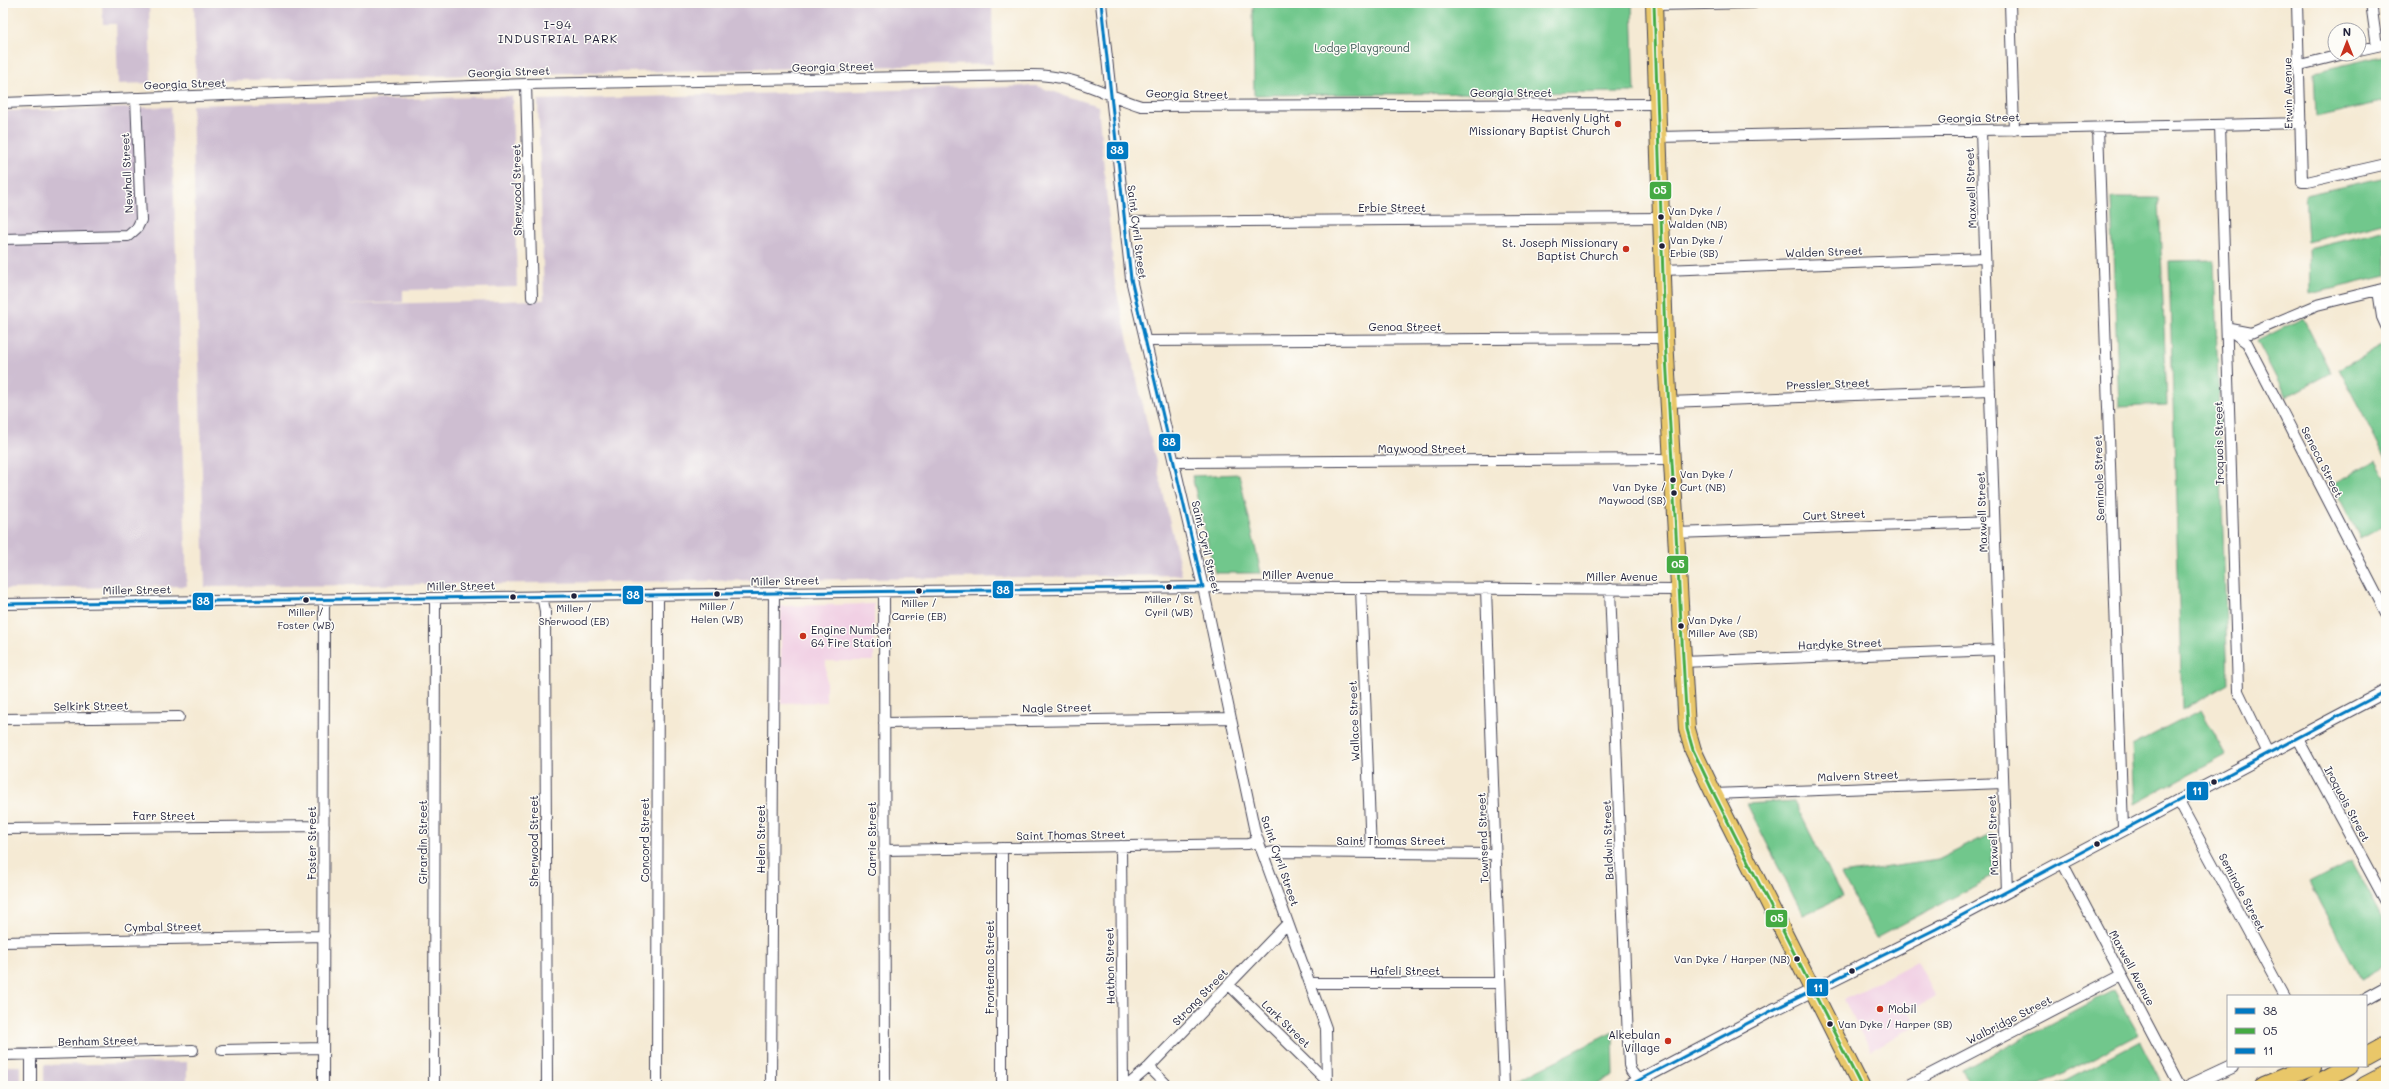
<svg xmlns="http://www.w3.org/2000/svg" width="2389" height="1089" font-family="Mali,sans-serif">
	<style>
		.built { fill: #f1d0e4 }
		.industrial { fill: #cebed1 }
		.green { fill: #71c78c; stroke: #4a7464 }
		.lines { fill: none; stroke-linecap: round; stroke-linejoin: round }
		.minor-casing { stroke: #424052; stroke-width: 12 }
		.tertiary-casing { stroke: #424052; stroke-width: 14 }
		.primary-casing { stroke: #424052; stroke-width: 18 }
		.motorway-casing { stroke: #424052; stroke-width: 20 }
		.minor { stroke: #fff; stroke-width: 10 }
		.tertiary { stroke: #fff; stroke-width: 12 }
		.primary { stroke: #e9c769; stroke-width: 16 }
		.motorway { stroke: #e9c769; stroke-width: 18 }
		.bus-1-casing { stroke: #fdfcf7; stroke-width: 6 }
		.bus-2-casing { stroke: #fdfcf7; stroke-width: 6 }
		.bus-3-casing { stroke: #fdfcf7; stroke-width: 6 }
		.bus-1 { stroke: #0079c2; stroke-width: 3 }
		.bus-2 { stroke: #44aa42; stroke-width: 3 }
		.bus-3 { stroke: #0079c2; stroke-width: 3 }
		.poi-dot { fill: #c8321e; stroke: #fdfcf7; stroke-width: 1.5 }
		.bus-dot { fill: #22223b; stroke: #fdfcf7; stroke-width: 1.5 }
		.labels { text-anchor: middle; stroke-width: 3; stroke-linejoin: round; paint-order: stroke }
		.bus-label { font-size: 10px; fill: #22223b; stroke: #fdfcf7; text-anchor: start }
		.park-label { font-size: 11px; fill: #3e5c57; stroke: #fdfcf7 }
		.street-label { font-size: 11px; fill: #22223b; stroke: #fdfcf7 }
		.poi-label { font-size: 11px; fill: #22223b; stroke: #fdfcf7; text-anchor: end }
		.neighbourhood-label { font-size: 12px; letter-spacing: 1px; fill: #22223b; stroke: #fdfcf7 }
		.line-badge { stroke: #fdfcf7; stroke-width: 1.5 }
		.badge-label { font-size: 11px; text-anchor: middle; font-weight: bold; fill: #fff }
	</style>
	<rect width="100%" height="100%" fill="#fdfcf7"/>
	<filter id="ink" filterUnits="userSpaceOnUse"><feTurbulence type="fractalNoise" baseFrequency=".025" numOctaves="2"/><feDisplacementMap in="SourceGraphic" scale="8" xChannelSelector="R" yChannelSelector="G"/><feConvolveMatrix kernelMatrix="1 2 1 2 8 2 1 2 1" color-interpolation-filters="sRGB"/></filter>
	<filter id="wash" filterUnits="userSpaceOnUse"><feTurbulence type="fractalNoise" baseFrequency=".012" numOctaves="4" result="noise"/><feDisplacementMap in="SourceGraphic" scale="16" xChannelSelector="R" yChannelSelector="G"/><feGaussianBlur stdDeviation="0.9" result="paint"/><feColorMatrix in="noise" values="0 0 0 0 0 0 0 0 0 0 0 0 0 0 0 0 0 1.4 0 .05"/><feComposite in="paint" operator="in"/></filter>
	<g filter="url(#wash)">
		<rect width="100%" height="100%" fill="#f5ead4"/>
		<path class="built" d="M874,604v57h-48v41l-45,1v-97z
			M1917,961l19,36 -27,14 7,15 -45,24 -27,-50z"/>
		<path class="industrial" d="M102,3h47l2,80 -33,1 -2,-60h-13z
			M194,3h798l1,61 -797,17z
			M1036,86l62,20 17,178 67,291 -977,12 -13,-482 320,-9 5,191 -114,3v12l-71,3 212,-5 -6,-200z
			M171,107l16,479 -184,3v-478z
			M187,1062v24h-143v-21z
			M3,1066h18v20h-18z"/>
		<path class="green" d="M1253,3h379l3,89 -381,3z
			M2386,55v46l-70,16 -2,-45z
			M2386,177v45l-78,20 -3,-47z
			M2111,198h48l8,207 -48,2z
			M2386,230v46l-76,18 -1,-45z
			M2214,260l14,424 -46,26 -13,-449z
			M2303,318l28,55 -45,24 -29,-56z
			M2382,346l4,7v106l-47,-90z
			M2376,460l10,18v46l-26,14 -28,-54z
			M1239,474l22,99h-46l-23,-97z
			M2201,710l25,45 -91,49 -3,-58z
			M1794,801l48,96 -39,18 -56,-111z
			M1992,833v44l-116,61 -35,-64 97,-14z
			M2351,861l35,65v39l-25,14 -52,-96z
			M2114,990l25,44 -99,52h-69l-8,-16z
			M1613,1032l1,44 -20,10h-81l-1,-3z
			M2141,1041l22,44 -2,1h-105z"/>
	</g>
	<g filter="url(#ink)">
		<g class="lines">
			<defs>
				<path id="minor" d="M1101,3l30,276 72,308 52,245 71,196 1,58
					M2010,3l4,127
					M2297,3l5,179h5l79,-18
					M2371,3l6,43
					M1654,5l100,-2
					M2359,50l27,-6
					M2300,65l44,-11
					M526,84l6,213
					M3,103l523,-19 504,-9c46,0 70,18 111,31l516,-2
					M2220,125l18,566 30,62
					M2098,128l25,700
					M1981,131l26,761
					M1658,137l643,-14
					M1124,222l537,-4
					M3,239l125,-3 9,-8 4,-8 -5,-122
					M1663,270l322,-12
					M2378,290l4,27 4,9
					M2228,329l19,14 139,270
					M2230,329l21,4 66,-28 69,-17
					M1145,341l520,-3
					M1668,402l322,-12
					M1174,462l497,-3
					M1675,533l319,-11
					M1361,588l10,265
					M1486,589l18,497
					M1610,589l19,476 2,6 12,15
					M884,591l1,495
					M542,596l3,15 2,475
					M3,604l1200,-17 475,3
					M1682,662l317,-12
					M3,719l176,-2
					M884,723l346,-5
					M2297,737l89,165
					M1714,794l289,-11
					M2178,800l106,196
					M3,829l321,-3
					M1121,846l2,240
					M1002,848v238
					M884,850l364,-6 10,-3
					M1263,854l11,-2 222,2
					M2062,862l118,224
					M3,942l321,-6
					M1310,983h190
					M1229,985l98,96
					M222,1050l101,-2
					M31,1054v32
					M3,1055l190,-5
					M1149,1067l19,19
					M323,1086l1,-486
					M434,1086l1,-488
					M657,1086l1,-491
					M771,1086l3,-493
					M1127,1086l22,-19 139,-144
					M1907,1086l214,-111"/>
				<path id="tertiary" d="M2366,999l20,-11
					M1628,1086l141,-74 167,-83 450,-238
					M2189,1086l43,-20"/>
				<path id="primary" d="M1654,3l11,335 22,391 6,21 21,44 147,292"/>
				<path id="motorway" d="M2366,1057l20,-11
					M2264,1086l49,-20
					M2313,1086l36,-20
					M2365,1086l21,-11"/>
			</defs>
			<use href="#minor" class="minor-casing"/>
			<use href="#tertiary" class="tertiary-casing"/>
			<use href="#primary" class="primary-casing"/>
			<use href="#motorway" class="motorway-casing"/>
			<use href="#minor" class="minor"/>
			<use href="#tertiary" class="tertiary"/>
			<use href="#primary" class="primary"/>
			<use href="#motorway" class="motorway"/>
			<defs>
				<path id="bus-1" d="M1101,3l30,276 72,308
					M3,604l1200,-17"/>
				<path id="bus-2" d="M1654,3l11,335 22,391 6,21 21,44 147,292"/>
				<path id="bus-3" d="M1628,1086l141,-74 167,-83 450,-238"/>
			</defs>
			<use href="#bus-1" class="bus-1-casing"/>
			<use href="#bus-2" class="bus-2-casing"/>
			<use href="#bus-3" class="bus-3-casing"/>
			<use href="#bus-1" class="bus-1"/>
			<use href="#bus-2" class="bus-2"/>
			<use href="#bus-3" class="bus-3"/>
		</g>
	</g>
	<g class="poi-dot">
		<circle cx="1618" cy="124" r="4"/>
		<circle cx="1626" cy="249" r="4"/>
		<circle cx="803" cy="636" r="4"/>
		<circle cx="1880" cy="1009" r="4"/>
		<circle cx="1668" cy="1041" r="4"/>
	</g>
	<g class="bus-dot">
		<circle cx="1661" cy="217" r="3.5"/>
		<circle cx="1662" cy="246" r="3.5"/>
		<circle cx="1673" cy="480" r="3.5"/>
		<circle cx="1674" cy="493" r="3.5"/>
		<circle cx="1169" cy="587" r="3.5"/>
		<circle cx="919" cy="591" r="3.5"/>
		<circle cx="717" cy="594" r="3.5"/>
		<circle cx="574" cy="596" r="3.5"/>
		<circle cx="513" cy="597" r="3.5"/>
		<circle cx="306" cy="600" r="3.5"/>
		<circle cx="1681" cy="626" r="3.5"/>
		<circle cx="2214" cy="782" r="3.5"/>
		<circle cx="2097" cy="844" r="3.5"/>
		<circle cx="1797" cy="959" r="3.5"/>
		<circle cx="1852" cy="971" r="3.5"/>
		<circle cx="1830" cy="1024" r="3.5"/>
	</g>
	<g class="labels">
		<g class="bus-label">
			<text x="1668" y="215">Van Dyke /<tspan x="1668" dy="13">Walden (NB)</tspan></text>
			<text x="1670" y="244">Van Dyke /<tspan x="1670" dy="13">Erbie (SB)</tspan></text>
			<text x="1680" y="478">Van Dyke /<tspan x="1680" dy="13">Curt (NB)</tspan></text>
			<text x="1666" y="491" text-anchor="end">Van Dyke /<tspan x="1666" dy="13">Maywood (SB)</tspan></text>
			<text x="1169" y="603" text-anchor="middle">Miller / St<tspan x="1169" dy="13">Cyril (WB)</tspan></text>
			<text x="919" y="607" text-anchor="middle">Miller /<tspan x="919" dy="13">Carrie (EB)</tspan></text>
			<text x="717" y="610" text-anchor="middle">Miller /<tspan x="717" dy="13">Helen (WB)</tspan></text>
			<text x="574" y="612" text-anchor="middle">Miller /<tspan x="574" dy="13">Sherwood (EB)</tspan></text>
			<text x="306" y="616" text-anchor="middle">Miller /<tspan x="306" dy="13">Foster (WB)</tspan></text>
			<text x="1688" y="624">Van Dyke /<tspan x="1688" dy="13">Miller Ave (SB)</tspan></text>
			<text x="1790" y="963" text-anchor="end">Van Dyke / Harper (NB)</text>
			<text x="1838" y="1028">Van Dyke / Harper (SB)</text>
		</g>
		<g class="park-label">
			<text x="1362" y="52">Lodge Playground</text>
		</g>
		<g class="street-label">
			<text transform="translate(833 67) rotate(-1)" y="4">Georgia Street</text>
			<text transform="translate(509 72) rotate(-2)" y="4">Georgia Street</text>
			<text transform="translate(185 84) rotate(-2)" y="4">Georgia Street</text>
			<text x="1511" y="97">Georgia Street</text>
			<text transform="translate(2288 93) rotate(-91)" y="4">Erwin Avenue</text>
			<text transform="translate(1187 94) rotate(1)" y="4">Georgia Street</text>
			<text transform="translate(1979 118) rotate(-1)" y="4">Georgia Street</text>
			<text transform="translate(127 173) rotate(-93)" y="4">Newhall Street</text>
			<text transform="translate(1971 188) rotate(-92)" y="4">Maxwell Street</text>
			<text transform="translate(517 190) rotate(-91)" y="4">Sherwood Street</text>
			<text x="1392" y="212">Erbie Street</text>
			<text transform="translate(1137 232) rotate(83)" y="4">Saint Cyril Street</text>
			<text transform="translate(1824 252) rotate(-2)" y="4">Walden Street</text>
			<text x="1405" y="331">Genoa Street</text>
			<text transform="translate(1828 384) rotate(-2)" y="4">Pressler Street</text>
			<text transform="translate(2219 443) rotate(-91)" y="4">Iroquois Street</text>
			<text x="1422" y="453">Maywood Street</text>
			<text transform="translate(2322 462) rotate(63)" y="4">Seneca Street</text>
			<text transform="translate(2099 478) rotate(-92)" y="4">Seminole Street</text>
			<text transform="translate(1982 512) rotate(-92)" y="4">Maxwell Street</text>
			<text transform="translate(1834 515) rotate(-2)" y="4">Curt Street</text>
			<text transform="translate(1206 547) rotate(77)" y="4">Saint Cyril Street</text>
			<text x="1298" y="579">Miller Avenue</text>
			<text x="1622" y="581">Miller Avenue</text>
			<text transform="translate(785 581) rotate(-1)" y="4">Miller Street</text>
			<text transform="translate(461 586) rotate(-1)" y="4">Miller Street</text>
			<text transform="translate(137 590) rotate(-1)" y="4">Miller Street</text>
			<text transform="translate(1840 644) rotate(-2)" y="4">Hardyke Street</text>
			<text transform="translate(91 706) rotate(-1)" y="4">Selkirk Street</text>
			<text transform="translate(1057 708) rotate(-1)" y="4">Nagle Street</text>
			<text transform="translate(1354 721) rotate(-92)" y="4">Wallace Street</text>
			<text transform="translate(1858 776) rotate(-2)" y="4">Malvern Street</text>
			<text transform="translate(2347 804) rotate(62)" y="4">Iroquois Street</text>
			<text x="164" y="820">Farr Street</text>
			<text transform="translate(1071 835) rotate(-1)" y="4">Saint Thomas Street</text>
			<text transform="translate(1993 835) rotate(-92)" y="4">Maxwell Street</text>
			<text transform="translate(1483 838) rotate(-92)" y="4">Townsend Street</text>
			<text transform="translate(761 839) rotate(-90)" y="4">Helen Street</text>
			<text transform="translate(872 839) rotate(-90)" y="4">Carrie Street</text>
			<text transform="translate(645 840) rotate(-90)" y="4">Concord Street</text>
			<text transform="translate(1608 840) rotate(-92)" y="4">Baldwin Street</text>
			<text transform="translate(534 841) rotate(-90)" y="4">Sherwood Street</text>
			<text x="1391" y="845">Saint Thomas Street</text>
			<text transform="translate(423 842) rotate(-90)" y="4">Girardin Street</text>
			<text transform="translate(312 843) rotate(-90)" y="4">Foster Street</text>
			<text transform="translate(1280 861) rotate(71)" y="4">Saint Cyril Street</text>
			<text transform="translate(2242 892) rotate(62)" y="4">Seminole Street</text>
			<text transform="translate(163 927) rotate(-1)" y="4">Cymbal Street</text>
			<text transform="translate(1110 966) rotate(-91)" y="4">Hathon Street</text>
			<text transform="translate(990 967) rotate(-90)" y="4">Frontenac Street</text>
			<text transform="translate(2132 968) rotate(62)" y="4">Maxwell Avenue</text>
			<text x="1405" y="975">Hafeli Street</text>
			<text transform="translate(1200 997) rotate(-46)" y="4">Strong Street</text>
			<text transform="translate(2009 1020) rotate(-27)" y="4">Walbridge Street</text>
			<text transform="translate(1286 1024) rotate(44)" y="4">Lark Street</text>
			<text transform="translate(98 1041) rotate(-1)" y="4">Benham Street</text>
		</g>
		<g class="poi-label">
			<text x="1610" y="122">Heavenly Light<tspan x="1610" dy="13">Missionary Baptist Church</tspan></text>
			<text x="1618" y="247">St. Joseph Missionary<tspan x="1618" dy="13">Baptist Church</tspan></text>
			<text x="811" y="634" text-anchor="start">Engine Number<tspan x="811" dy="13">64 Fire Station</tspan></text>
			<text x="1888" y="1013" text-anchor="start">Mobil</text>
			<text x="1660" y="1039">Alkebulan<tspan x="1660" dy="13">Village</tspan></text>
		</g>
		<g class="neighbourhood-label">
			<text x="558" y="29">I-94<tspan x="558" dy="14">INDUSTRIAL PARK</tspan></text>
		</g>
	</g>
	<g class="line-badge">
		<rect x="1106" y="141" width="23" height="19" rx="4" fill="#0079c2"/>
		<rect x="1649" y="181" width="23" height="19" rx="4" fill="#44aa42"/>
		<rect x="1158" y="433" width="23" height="19" rx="4" fill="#0079c2"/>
		<rect x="1666" y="555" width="23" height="19" rx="4" fill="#44aa42"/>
		<rect x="992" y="580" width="22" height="19" rx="4" fill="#0079c2"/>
		<rect x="622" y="585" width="22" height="20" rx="4" fill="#0079c2"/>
		<rect x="192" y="592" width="22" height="19" rx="4" fill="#0079c2"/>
		<rect x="2186" y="781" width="23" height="20" rx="4" fill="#0079c2"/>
		<rect x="1765" y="909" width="23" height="19" rx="4" fill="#44aa42"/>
		<rect x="1806" y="978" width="23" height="19" rx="4" fill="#0079c2"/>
	</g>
	<g class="badge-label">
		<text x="1117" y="154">38</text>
		<text x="1660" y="194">05</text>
		<text x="1169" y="446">38</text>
		<text x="1678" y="568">05</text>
		<text x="1003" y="594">38</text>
		<text x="633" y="599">38</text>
		<text x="203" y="605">38</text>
		<text x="2197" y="795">11</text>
		<text x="1777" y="922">05</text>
		<text x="1818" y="992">11</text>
	</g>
	<rect width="2389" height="1089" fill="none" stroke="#fdfcf7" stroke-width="16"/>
	<rect x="2227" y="995" width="140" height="72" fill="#fdfcf7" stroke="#a5a5ac"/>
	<rect x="2235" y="1008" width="20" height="6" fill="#0079c2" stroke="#a5a5ac"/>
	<text x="2263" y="1015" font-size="12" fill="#22223b">38</text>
	<rect x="2235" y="1028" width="20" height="6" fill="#44aa42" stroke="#a5a5ac"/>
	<text x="2263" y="1035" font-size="12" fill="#22223b">05</text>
	<rect x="2235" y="1048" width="20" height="6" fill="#0079c2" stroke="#a5a5ac"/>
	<text x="2263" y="1055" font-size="12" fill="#22223b">11</text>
	<g transform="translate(2347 42)"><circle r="19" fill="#fdfcf7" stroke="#a5a5ac"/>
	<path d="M0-3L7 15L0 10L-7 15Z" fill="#c8321e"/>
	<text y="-6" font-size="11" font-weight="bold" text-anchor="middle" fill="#22223b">N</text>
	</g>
</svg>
